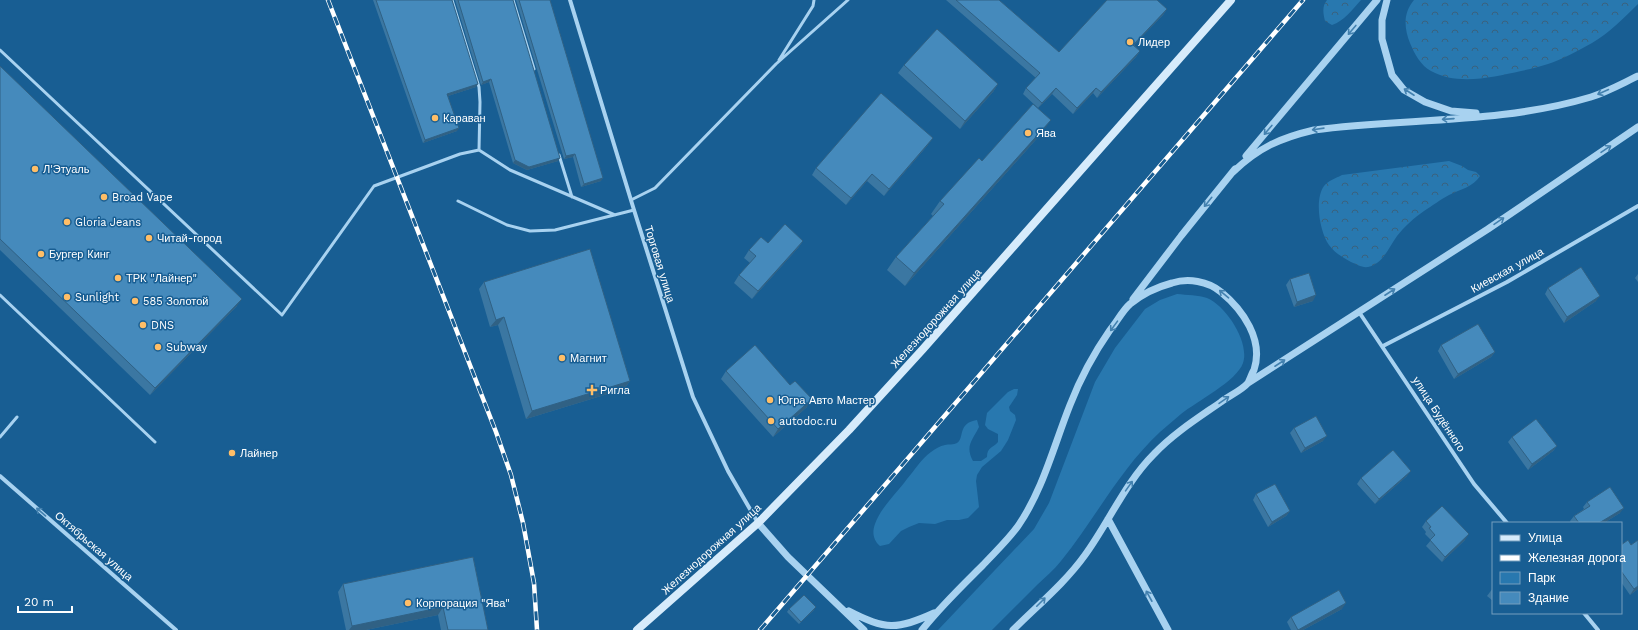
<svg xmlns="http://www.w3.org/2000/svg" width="1638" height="630" font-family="'Work Sans',sans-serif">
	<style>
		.green { fill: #2878af }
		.forest { fill: url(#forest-crowns) }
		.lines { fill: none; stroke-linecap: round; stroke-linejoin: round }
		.service { stroke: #a8d2f0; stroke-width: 3 }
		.minor { stroke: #a8d2f0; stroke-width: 4 }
		.tertiary { stroke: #a8d2f0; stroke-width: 7 }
		.secondary { stroke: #d6ebfb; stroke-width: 8 }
		.rail-casing { stroke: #fff; stroke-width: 4.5 }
		.rail { stroke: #185e93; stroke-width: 3; stroke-dasharray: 9; stroke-linecap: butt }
		.wall { fill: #3b77a2 }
		.shaded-wall { fill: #306184 }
		.building { fill: #458abc; stroke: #306184 }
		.oneway { stroke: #4381af }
		.poi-dot { fill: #ffbe67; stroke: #185e93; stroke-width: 1.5 }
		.labels { text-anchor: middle; stroke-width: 3; stroke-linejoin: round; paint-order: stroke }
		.poi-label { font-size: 11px; fill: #fff; stroke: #185e93; text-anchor: start }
		.street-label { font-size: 11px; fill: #fff; stroke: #185e93 }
	</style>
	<defs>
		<pattern id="forest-crowns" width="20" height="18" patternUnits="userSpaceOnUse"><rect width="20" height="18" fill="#2878af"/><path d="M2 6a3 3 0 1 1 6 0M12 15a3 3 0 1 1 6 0" fill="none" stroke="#3a627e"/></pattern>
	</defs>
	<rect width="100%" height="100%" fill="#185e93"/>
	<path class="green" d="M1177,294c10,1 21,1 30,4 19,8 43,44 36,65 -6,18 -47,39 -62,51 -7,6 -14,12 -21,18 -40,37 -65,87 -99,129 -7,9 -16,16 -24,24 -15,15 -30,30 -45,45h-54l96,-101 15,-26 46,-121 20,-34 30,-39 15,-9z
		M1014,389h4l-1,6 -8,12 1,4 5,4 1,5 -8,20 -7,11 -19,16 -5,8 -1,6 3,26 -11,11 -9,2h-12l-12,4 -16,-1 -10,4 -8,4 -12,13 -9,2c-7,-6 -8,-14 -5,-22 6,-17 22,-31 32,-45 8,-9 14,-20 24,-27 4,-3 9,-6 14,-7 3,-1 9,0 12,-2 8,-5 0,-20 20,-23l2,7c-7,14 -14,19 -6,34h8l6,-4c0,-10 6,-9 11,-15v-8l-10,-5 -3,-4 2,-12 21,-21z"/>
	<path class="forest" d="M1327,0h34c-9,10 -17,21 -29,25l-7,-4c-2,-8 -3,-15 2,-21z
		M1414,0h224v4c-14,14 -29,29 -46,39 -13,7 -31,17 -44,21 -9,3 -18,5 -27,7 -28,6 -63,15 -90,0 -10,-5 -17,-18 -21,-28 -6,-15 -7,-30 4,-43z
		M1449,161l13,5 6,4 8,2 4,4c-7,11 -19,13 -31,19 -8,4 -17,11 -25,16 -10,7 -20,16 -27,25 -8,11 -14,28 -29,31 -6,1 -12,-3 -17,-5 -9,-5 -16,-9 -22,-17 -9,-13 -15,-45 -5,-59 4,-5 12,-8 18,-11z"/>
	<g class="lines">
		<path class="service" d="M452,0l27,87 1,15 -1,48
			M513,0l21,69
			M0,50l282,265 92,-129 86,-32 19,-4 31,20 105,45
			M779,60l34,-54 1,-6
			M559,155l13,42
			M631,200l24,-12 121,-124 72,-64
			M458,201l49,24 23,6 25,-1 79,-20
			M0,295l155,147
			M0,437l17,-20"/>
		<path class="minor" d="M570,0l64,210 59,187 35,74 30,52
			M1359,312l115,172 33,39
			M1383,346l124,-64 131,-76
			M0,476l176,154
			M1584,613l14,17"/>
		<path class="tertiary" d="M1387,0l-5,20v19l10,36 12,15 21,12 26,9 25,2
			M1246,156l131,-156
			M1233,172c25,-24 47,-34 81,-42 92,-12 187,-6 277,-33 16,-5 32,-14 47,-21
			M1133,299l48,-63 54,-67
			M1248,383l240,-154 150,-102
			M1108,519l60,111
			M758,523l30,34 76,73
			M849,611c36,19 48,19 85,2
			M922,630c19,-24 40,-44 61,-65 12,-13 25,-25 35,-39 25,-36 36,-81 52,-121 10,-26 24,-52 40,-75 7,-8 12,-19 20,-26 12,-10 27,-17 42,-21 16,-5 36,-2 49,9 22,18 43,48 33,78 -2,3 -4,9 -6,13 -6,7 -19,13 -27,19 -23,16 -47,31 -67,52 -29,29 -45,68 -69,101 -20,28 -48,51 -72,75"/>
		<path class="secondary" d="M637,630l121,-107 91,-93 74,-81 308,-349"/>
		<defs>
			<path id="rail" d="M328,0l168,432 15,43 12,48 11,60 3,47
				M760,630l543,-630"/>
		</defs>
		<use href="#rail" class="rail-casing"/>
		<use href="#rail" class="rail"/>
	</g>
	<path class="wall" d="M373,0h79l24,87 -28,9 9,35 -34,12z
		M455,0h58l45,161 -31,9 -14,-7 -24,-81 -8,3z
		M516,0h34l51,181 -20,6 -8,-30 -9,2z
		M946,0h53l60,52 108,-43 -4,6 -29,30 6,6 -4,6 -39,41 -4,-5 -20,21 -21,-20 -14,14 -15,-14 3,-6 10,-10z
		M904,65l94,19 -5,8 -33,37 -62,-56z
		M0,66l237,240 -87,89 -150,-145z
		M1041,134l-136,152 -18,-16 9,-13 37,-41 -2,-2 9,-13 42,-40z
		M928,145l-44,51 -17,-15 -21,24 -34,-30 4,-7z
		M803,241l-5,7 -46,51 -18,-16 5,-8 11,-12 -6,-5 5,-8 19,-7z
		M1638,274v8l-3,-4z
		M1290,279l23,22 -19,6 -8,-22z
		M484,282l146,99 -6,8 -98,30 -28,-94 -8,2 -11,-38z
		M1548,288l48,13 -32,22 -19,-29z
		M1441,345l54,7 -4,5 -37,22 -16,-28z
		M726,371l81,36 -34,30 -52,-58z
		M1294,428l29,13 -22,12 -11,-20z
		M1512,437l45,9 -4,5 -25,19 -20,-28z
		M1407,476l-32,28 -18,-20 4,-6z
		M1256,494l34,17 -4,5 -18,11 -15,-27z
		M1587,502l33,11 -16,10h-33l-1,-2 4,-5 10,-7 -1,-2z
		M1426,521l39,19 -23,22 -16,-16 5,-6 -6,-6 1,-2 -4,-5z
		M1638,540v49l-8,6 -9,-13v-37h10z
		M473,557l15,73h-47l-3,-15 -72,15h-20l-8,-38 5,-8z
		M1493,588v13l-6,-5z
		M789,609l25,1 -15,14 -12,-12z
		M1342,609l-39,21h-12l-4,-8 4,-5z"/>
	<path class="shaded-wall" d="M1167,9l-4,6 -34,35 4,-5z
		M1140,51l-4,6 -39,41 4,-6z
		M491,79l-2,3 -8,3 2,-3z
		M478,84l-2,3 -31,10 2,-3z
		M998,84l-5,8 -33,37 5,-8z
		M1056,88l-4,6 -14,14 4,-5z
		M1096,88l-3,5 -20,21 4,-6z
		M1051,120l-10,14 -136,152 9,-13z
		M459,128l-2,3 -34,12 2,-3z
		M933,138l-5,7 -44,51 5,-7z
		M575,154l-2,3 -9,2 2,-3z
		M560,158l-2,3 -31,9 -14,-7 2,-3z
		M872,174l-5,7 -21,24 5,-7z
		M603,178l-2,3 -20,6 3,-3z
		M803,241l-5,7 -46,51 6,-8z
		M1316,295l-3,6 -19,6 3,-5z
		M1600,296l-4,5 -32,22 3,-6z
		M242,299l-5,7 -87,89 5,-7z
		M504,317l-6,8 -8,2 6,-7z
		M1495,352l-4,5 -37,22 4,-5z
		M630,381l-6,8 -98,30 6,-8z
		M812,399l-5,8 -34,30 5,-8z
		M1327,436l-4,5 -22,12 4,-5z
		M1557,446l-4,5 -25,19 4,-6z
		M1411,471l-4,5 -32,28 4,-5z
		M1624,508l-4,5 -16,10h-5z
		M1290,511l-4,5 -18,11 4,-5z
		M1469,534l-4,6 -23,22 3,-5z
		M1638,586v3l-8,6 4,-6z
		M1346,603l-4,6 -39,21h-5z
		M443,607l-5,8 -72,15h-17l3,-4z
		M816,607l-2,3 -15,14z"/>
	<path class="building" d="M376,0h76l26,84 -31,10 12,34 -34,12z
		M458,0h55l47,158 -31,9 -14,-7 -24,-81 -8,3z
		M519,0h31l53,178 -19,6 -9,-30 -9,2z
		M956,0h43l60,52 48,-52h50l10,9 -34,36 7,6 -39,41 -5,-4 -19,20 -21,-20 -14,15 -16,-15 14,-15z
		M937,29l61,55 -33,37 -61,-56z
		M0,66l242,233 -87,89 -155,-149z
		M881,93l52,45 -44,51 -17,-15 -21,24 -35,-30z
		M1033,104l18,16 -137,153 -18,-16 48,-53 -4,-3 39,-43 3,3z
		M785,224l18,17 -45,50 -19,-16 17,-19 -7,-6 12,-13 7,6z
		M590,249l40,132 -98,30 -28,-94 -8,3 -12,-38z
		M1581,267l19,29 -33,21 -19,-29z
		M1309,273l7,22 -19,7 -7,-23z
		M1478,324l17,28 -37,22 -17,-29z
		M755,345l35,40 5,-4 17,18 -34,30 -52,-58z
		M1316,416l11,20 -22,12 -11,-20z
		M1536,419l21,27 -25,18 -20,-27z
		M1393,450l18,21 -32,28 -18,-21z
		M1275,484l15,27 -18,11 -16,-28z
		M1610,487l14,21 -25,15h-20l-5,-7 16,-10 -3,-4z
		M1442,506l27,28 -24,23 -15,-17 5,-5 -6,-7 2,-1 -5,-6z
		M1628,540l3,5 7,-5v46l-4,3 -13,-18v-26z
		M473,557l15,73h-40l-5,-23 -91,19 -9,-42z
		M1339,590l7,13 -48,27 -7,-13z
		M804,595l12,12 -15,15 -12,-13z"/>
	<defs><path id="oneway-shaft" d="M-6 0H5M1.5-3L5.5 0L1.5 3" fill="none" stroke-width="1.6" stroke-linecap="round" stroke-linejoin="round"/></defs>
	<g class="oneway">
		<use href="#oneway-shaft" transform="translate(1352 30) rotate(130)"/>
		<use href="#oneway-shaft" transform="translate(1409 92) rotate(-147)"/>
		<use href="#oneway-shaft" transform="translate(1603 92) rotate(156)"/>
		<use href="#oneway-shaft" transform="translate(1448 119) rotate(176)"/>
		<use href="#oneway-shaft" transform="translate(1318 129) rotate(172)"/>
		<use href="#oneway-shaft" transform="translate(1268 130) rotate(130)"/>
		<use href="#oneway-shaft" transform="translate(1606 149) rotate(-34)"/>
		<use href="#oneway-shaft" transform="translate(1208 202) rotate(129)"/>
		<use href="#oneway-shaft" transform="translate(1499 221) rotate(-34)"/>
		<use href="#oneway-shaft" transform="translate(1390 292) rotate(-33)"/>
		<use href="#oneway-shaft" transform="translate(1224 294) rotate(-140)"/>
		<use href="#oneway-shaft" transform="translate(1114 326) rotate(126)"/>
		<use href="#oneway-shaft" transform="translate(1280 363) rotate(-33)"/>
		<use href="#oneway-shaft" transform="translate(1224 400) rotate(-35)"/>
		<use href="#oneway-shaft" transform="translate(1129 486) rotate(-55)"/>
		<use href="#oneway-shaft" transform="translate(41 512) rotate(-139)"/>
		<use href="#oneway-shaft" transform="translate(1149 596) rotate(-119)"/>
		<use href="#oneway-shaft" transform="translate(1041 602) rotate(-45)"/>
	</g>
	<g class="poi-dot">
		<circle cx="1130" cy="42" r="4"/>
		<circle cx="435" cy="118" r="4"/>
		<circle cx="1028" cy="133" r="4"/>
		<circle cx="35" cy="169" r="4"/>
		<circle cx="104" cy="197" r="4"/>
		<circle cx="67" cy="222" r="4"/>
		<circle cx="149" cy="238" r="4"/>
		<circle cx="41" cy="254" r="4"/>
		<circle cx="118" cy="278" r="4"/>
		<circle cx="67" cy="297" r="4"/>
		<circle cx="135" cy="301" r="4"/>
		<circle cx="143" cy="325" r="4"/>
		<circle cx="158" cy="347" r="4"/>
		<circle cx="562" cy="358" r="4"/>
		<path d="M590 384h4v4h4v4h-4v4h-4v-4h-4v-4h4z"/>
		<circle cx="770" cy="400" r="4"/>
		<circle cx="771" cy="421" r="4"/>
		<circle cx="232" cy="453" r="4"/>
		<circle cx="408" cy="603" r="4"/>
	</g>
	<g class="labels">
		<g class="poi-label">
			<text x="1138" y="46">Лидер</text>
			<text x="443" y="122">Караван</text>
			<text x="1036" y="137">Ява</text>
			<text x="43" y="173">Л'Этуаль</text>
			<text x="112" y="201">Broad Vape</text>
			<text x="75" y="226">Gloria Jeans</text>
			<text x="157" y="242">Читай-город</text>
			<text x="49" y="258">Бургер Кинг</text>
			<text x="126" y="282">ТРК "Лайнер"</text>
			<text x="75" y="301">Sunlight</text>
			<text x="143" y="305">585 Золотой</text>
			<text x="151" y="329">DNS</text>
			<text x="166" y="351">Subway</text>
			<text x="570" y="362">Магнит</text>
			<text x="600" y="394">Ригла</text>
			<text x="778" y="404">Югра Авто Мастер</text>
			<text x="779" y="425">autodoc.ru</text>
			<text x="240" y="457">Лайнер</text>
			<text x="416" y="607">Корпорация "Ява"</text>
		</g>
		<g class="street-label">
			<text transform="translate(660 264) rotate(73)" y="4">Торговая улица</text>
			<text transform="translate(1507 270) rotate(-29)" y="4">Киевская улица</text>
			<text transform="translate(936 318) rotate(-48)" y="4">Железнодорожная улица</text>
			<text transform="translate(1439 414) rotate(57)" y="4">улица Будённого</text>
			<text transform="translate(94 546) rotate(41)" y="4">Октябрьская улица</text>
			<text transform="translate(711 549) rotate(-42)" y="4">Железнодорожная улица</text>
		</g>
	</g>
	<rect x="1492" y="522" width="130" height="92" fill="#185e93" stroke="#749ebe"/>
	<rect x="1500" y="535" width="20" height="6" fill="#d6ebfb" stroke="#749ebe"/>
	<text x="1528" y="542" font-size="12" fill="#ffffff">Улица</text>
	<rect x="1500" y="555" width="20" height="6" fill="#ffffff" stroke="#749ebe"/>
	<text x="1528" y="562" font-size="12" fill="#ffffff">Железная дорога</text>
	<rect x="1500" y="572" width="20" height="12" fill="#2878af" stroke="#749ebe"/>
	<text x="1528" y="582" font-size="12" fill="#ffffff">Парк</text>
	<rect x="1500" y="592" width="20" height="12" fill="#458abc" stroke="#749ebe"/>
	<text x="1528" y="602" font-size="12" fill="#ffffff">Здание</text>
	<path d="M18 606v6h54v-6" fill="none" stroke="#ffffff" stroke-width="2"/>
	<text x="24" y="606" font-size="12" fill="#ffffff" stroke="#185e93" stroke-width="3" paint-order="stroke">20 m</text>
</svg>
